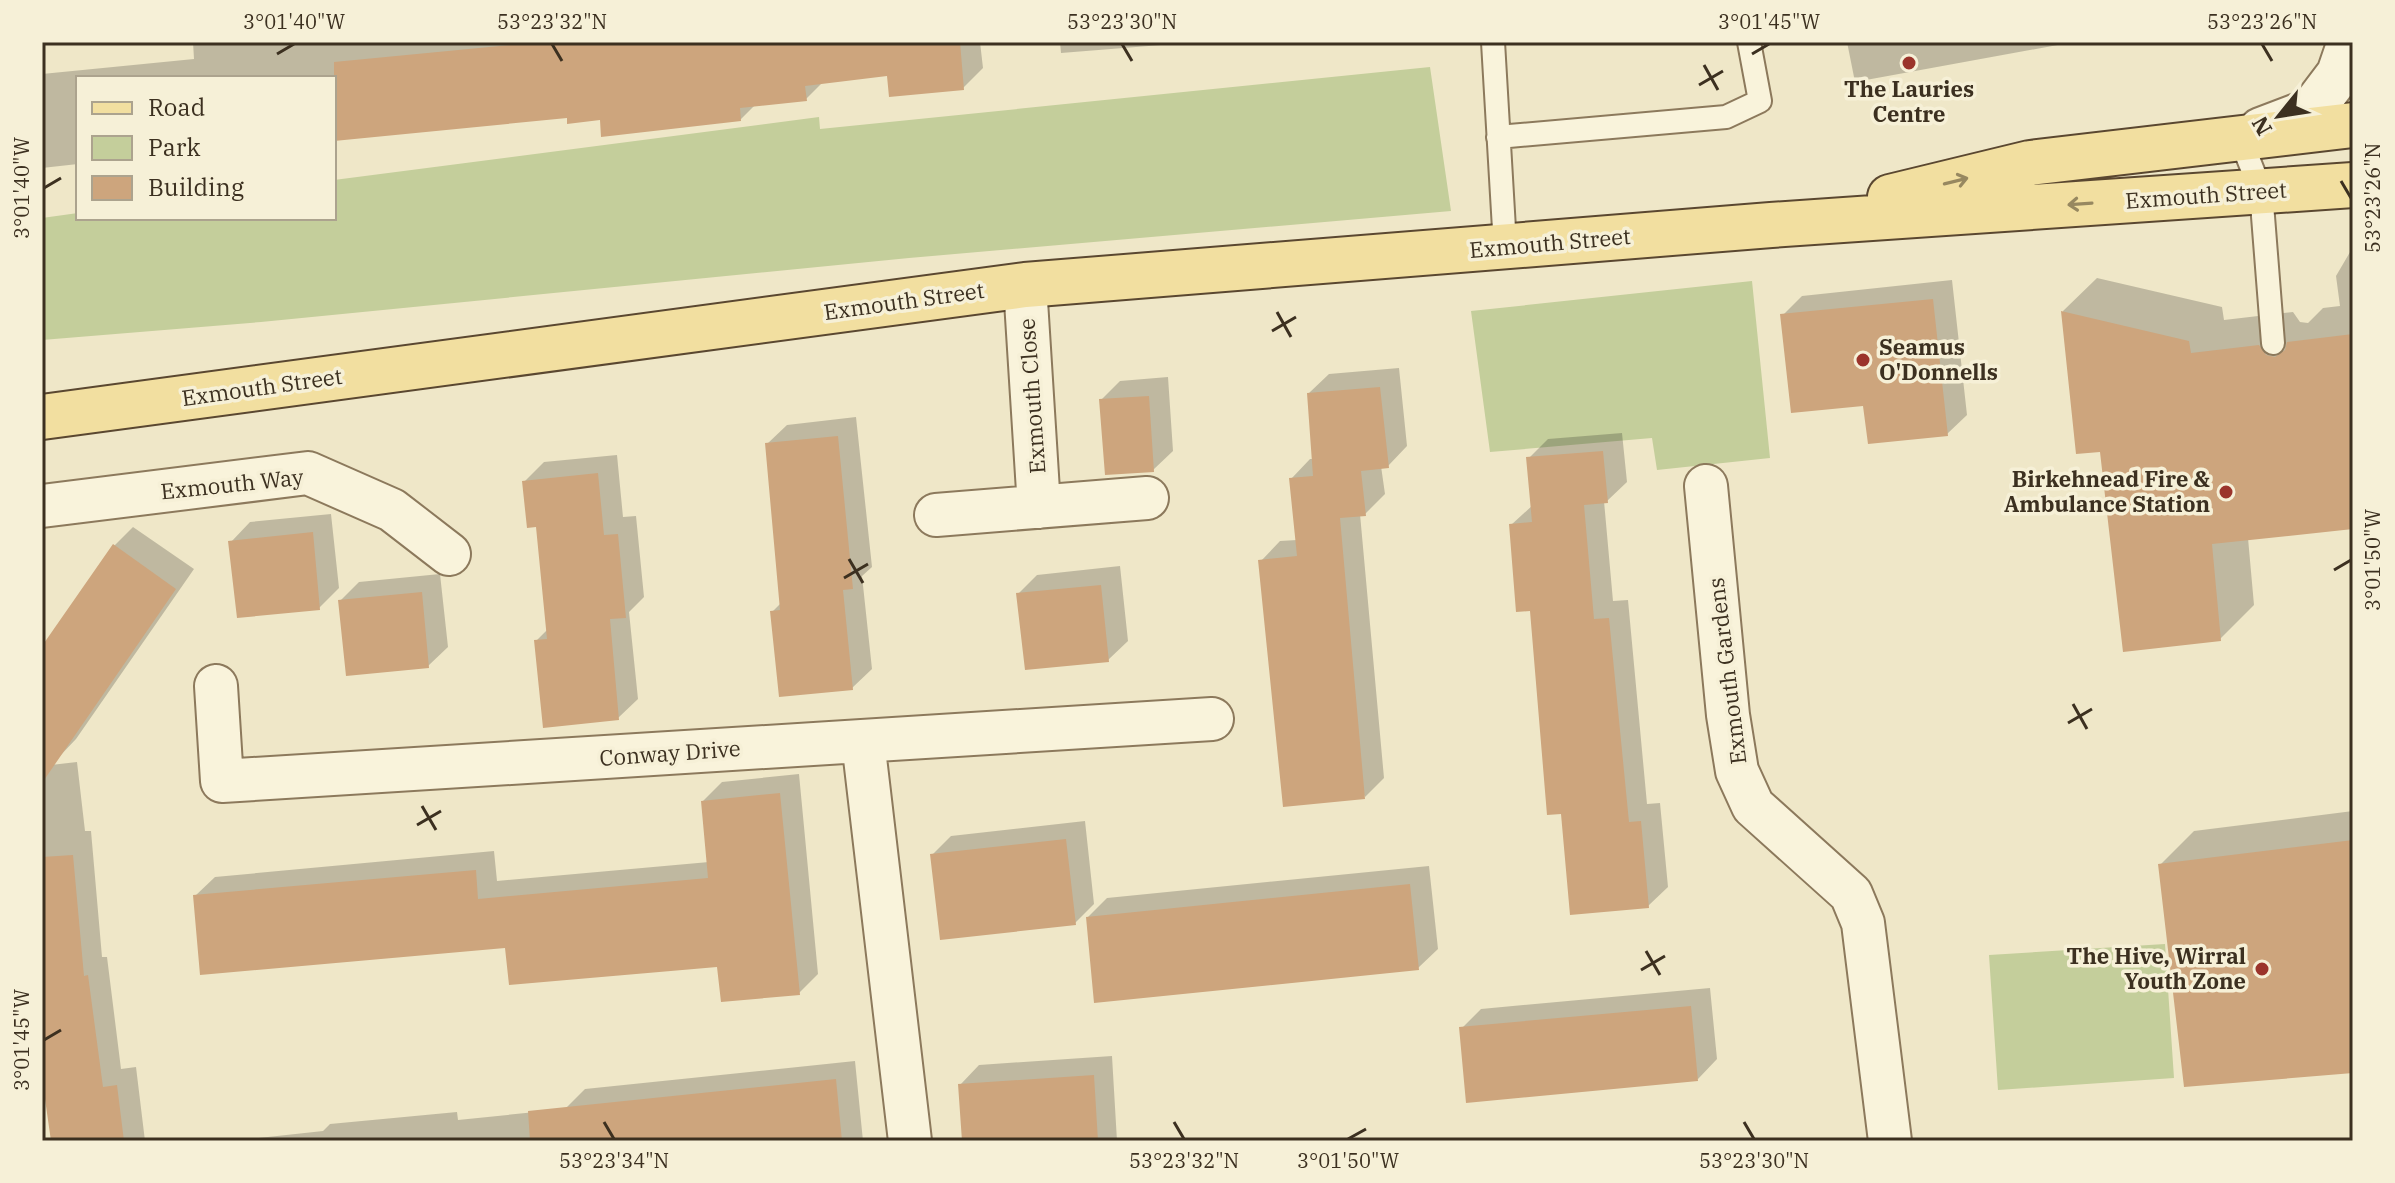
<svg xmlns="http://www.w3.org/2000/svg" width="2395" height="1183" font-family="'IBM Plex Serif',serif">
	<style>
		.green { fill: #c4ce9b }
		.shadow { fill: #0003 }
		.building { fill: #cda57d }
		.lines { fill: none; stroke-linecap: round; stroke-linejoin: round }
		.service-casing { stroke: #8c795c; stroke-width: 26 }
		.minor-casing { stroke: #8c795c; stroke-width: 46 }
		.tertiary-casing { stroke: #8c795c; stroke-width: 48 }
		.primary-casing { stroke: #5a4730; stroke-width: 48 }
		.service { stroke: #f9f3db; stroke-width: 22 }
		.minor { stroke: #f9f3db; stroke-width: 42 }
		.tertiary { stroke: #f9f3db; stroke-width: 44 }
		.primary { stroke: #f2dfa0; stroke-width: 44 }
		.oneway { stroke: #978860 }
		.ticks { fill: none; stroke: #3c3020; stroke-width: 3 }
		.poi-dot { fill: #9b342b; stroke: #f6f0d7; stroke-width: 3 }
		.labels { text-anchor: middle; stroke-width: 7; stroke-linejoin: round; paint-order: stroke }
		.poi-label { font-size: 22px; font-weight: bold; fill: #3c3020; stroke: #f6f0d7; text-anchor: end }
		.street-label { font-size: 22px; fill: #3c3020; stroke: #f6f0d7 }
		.neatline { fill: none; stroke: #3c3020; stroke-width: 3 }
		.ticks-label { font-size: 20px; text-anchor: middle; fill: #3c3020 }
	</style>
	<rect width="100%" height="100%" fill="#efe7c8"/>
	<path class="green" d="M1430,67l21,144 -542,47 -648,64 -219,18v-122l36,-5v5h256v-38l485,-63 1,12z
		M1752,281l18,177 -113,12 -5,-32 -162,14 -19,-141z
		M2165,944l9,134 -176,12 -9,-135z"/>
	<path class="shadow" d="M193,42h787l3,26 -20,20 -75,-15 -64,8 -18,18 -51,6 -14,14 -172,-3 -235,24v-62h-256v86l-36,4v-94l152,-15z
		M1060,42h104l-3,3 -100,8z
		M1847,42h227l-219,40z
		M2353,247v280l-105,11 6,67 -34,34 -118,-189 -25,2 -14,-141 34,-33 125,29 2,13 69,-8 7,10 8,1 15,-15 17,-2 -4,-30z
		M1952,280l15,135 -20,19 -82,-30 -82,-89 19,-19z
		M1399,368l8,78 -19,20h-7l4,28 -20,20h-5l24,264 -19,19 -104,-236 19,-20 17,-1 -6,-61 19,-20h4l-5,-66 20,-19z
		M1168,377l5,74 -20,19 -52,-70 19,-19z
		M856,417l16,150 -10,9 10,93 -20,19 -80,-76 9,-9 -14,-159 20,-19z
		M1622,433l5,49 -20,19h-3l9,100 15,-1 19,204 13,-1 8,84 -20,19 -116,-297 -21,-84 22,-20 -4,-47 19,-19z
		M617,455l6,62 13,-1 8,81 -15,15 9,87 -20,19 -82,-77 12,-12 -11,-104 -13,-43 20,-20z
		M331,514l8,74 -20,20 -88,-66 19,-20z
		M133,527l61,42 -118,170 -19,20 -15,-11v-98l72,-104z
		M1120,566l8,75 -20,19 -90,-66 19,-19z
		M440,574l8,73 -20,19 -88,-65 19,-19z
		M77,762l8,69h6l11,126h5l14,112 15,-2 9,74h-93l-10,-78v-297z
		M799,774l19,200 -19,19 -80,-28 -212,-20 -312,-49 20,-19 279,-26 3,30 212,-19 -6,-61 19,-19z
		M2353,811v260l-193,-206 34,-34z
		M1085,821l9,83 -19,19 -143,-68 19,-19z
		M1429,866l9,83 -20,19 -330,-51 19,-19z
		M1710,988l7,71 -19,20 -236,-51 19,-19z
		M1112,1056l5,85h-153l-4,-56 19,-20z
		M855,1061l8,80h-632l92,-10 7,-7 127,-12 1,8 107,-11 20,-20z"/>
	<path class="building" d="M541,42h419l4,48 -75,7 -2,-21 -82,10 2,15 -67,7 1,13 -140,16 -1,-17 -33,4v-6l-233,23v-79z
		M1933,299l15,137 -80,8 -5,-38 -72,7 -11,-99z
		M2061,311l128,30 2,12 68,-8 7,10 9,2 10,-7 2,-8 66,-8v195l-141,15 9,97 -98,11 -23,-200 -24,2z
		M1380,387l9,81 -28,3 5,45 -26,2 25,281 -82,8 -25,-247 39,-4 -8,-78 24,-2 -6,-83z
		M1149,396l5,76 -49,3 -6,-76z
		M838,436l15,153 -10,1 10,100 -74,7 -9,-86 10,-1 -15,-167z
		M1603,451l5,52 -24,2 10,114 15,-1 20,204 12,-1 8,87 -79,7 -9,-101 -14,1 -17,-204 -14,1 -7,-88 23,-2 -6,-65z
		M598,473l6,62 14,-1 8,84 -16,1 9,101 -76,8 -9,-88 13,-1 -11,-112 -9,1 -5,-47z
		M313,532l7,78 -83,8 -9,-77z
		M113,544l63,45 -134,194v-137z
		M1101,585l8,77 -84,8 -9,-77z
		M422,592l7,76 -83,8 -8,-76z
		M780,793l20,202 -79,7 -4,-35 -208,18 -4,-37 -305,27 -7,-80 283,-25 2,29 230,-21 -7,-77z
		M1066,839l10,86 -136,15 -10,-86z
		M2353,840v233l-169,14 -26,-223z
		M73,855l11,121 4,-1 15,112 14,-2 7,56h-73l-9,-63v-221z
		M1410,884l9,86 -325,33 -8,-86z
		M1691,1006l7,75 -232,22 -7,-76z
		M1094,1075l4,66h-136l-4,-57z
		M836,1079l6,62h-312l-2,-30z"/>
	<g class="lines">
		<defs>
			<path id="service" d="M1493,42l12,204
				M1498,137l228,-20 34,-16 -11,-59
				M2240,138l21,53 12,152"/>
			<path id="minor" d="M1025,285l14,222
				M1706,486l22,229 9,56 16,35 98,88 12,29 27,218
				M42,506l266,-33 84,37 57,44
				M936,515l211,-17
				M216,686l6,95 990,-62
				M863,741l47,400"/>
			<path id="tertiary" d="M2261,130l50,-19 28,-37 11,-32"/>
			<path id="primary" d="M1890,197l140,-34 323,-38
				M42,417l983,-132 746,-60 582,-40"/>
		</defs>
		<use href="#service" class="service-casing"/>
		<use href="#minor" class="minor-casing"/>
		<use href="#tertiary" class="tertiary-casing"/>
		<use href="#primary" class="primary-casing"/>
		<use href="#service" class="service"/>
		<use href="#minor" class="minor"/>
		<use href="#tertiary" class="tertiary"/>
		<use href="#primary" class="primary"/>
	</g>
	<defs><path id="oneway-shaft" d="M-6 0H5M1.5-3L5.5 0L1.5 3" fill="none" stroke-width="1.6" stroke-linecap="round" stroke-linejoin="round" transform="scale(2)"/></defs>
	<g class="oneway">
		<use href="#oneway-shaft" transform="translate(1956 181) rotate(-14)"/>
		<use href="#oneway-shaft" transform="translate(2080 204) rotate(176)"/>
	</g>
	<path class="ticks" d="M552,44l10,17M1122,44l10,17M2262,44l10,17M277,54l17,-10M1752,54l17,-10M1704,65l14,25M1699,85l24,-14M2341,181l10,17M44,188l17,-10M1277,312l14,25M1272,331l24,-14M849,559l14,24M2334,570l17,-10M844,578l24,-14M2073,704l14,25M2068,723l24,-14M422,806l14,24M417,825l24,-14M1646,951l14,24M1641,970l24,-14M44,1040l17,-10M604,1122l10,17M1174,1122l10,17M1744,1122l10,17M1348,1139l18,-10"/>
	<g class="poi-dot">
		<circle cx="1909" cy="63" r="8"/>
		<circle cx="1863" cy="360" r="8"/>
		<circle cx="2226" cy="492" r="8"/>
		<circle cx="2262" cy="969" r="8"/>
	</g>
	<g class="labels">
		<g class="poi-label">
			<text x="1909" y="97" text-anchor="middle">The Lauries<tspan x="1909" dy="25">Centre</tspan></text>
			<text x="1879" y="355" text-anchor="start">Seamus<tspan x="1879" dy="25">O'Donnells</tspan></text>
			<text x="2210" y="487">Birkehnead Fire &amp;<tspan x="2210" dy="25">Ambulance Station</tspan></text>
			<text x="2246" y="964">The Hive, Wirral<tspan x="2246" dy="25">Youth Zone</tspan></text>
		</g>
		<g class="street-label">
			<text transform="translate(2206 195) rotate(-4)" y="8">Exmouth Street</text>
			<text transform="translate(1550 243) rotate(-5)" y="8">Exmouth Street</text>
			<text transform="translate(904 301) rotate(-8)" y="8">Exmouth Street</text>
			<text transform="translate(262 387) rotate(-8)" y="8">Exmouth Street</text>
			<text transform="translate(1032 396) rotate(-94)" y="8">Exmouth Close</text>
			<text transform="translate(232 484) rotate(-6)" y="8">Exmouth Way</text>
			<text transform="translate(1727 671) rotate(-97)" y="8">Exmouth Gardens</text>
			<text transform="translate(670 753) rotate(-4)" y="8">Conway Drive</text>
		</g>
	</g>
	<rect width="2395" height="1183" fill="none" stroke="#f6f0d7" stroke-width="88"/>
	<rect x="76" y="76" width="260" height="144" fill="#f6f0d7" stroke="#aca38e" stroke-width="2"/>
	<rect x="92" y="102" width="40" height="12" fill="#f2dfa0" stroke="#aca38e" stroke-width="2"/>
	<text x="148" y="116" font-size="24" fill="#3c3020">Road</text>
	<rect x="92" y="136" width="40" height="24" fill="#c4ce9b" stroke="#aca38e" stroke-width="2"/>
	<text x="148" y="156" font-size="24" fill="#3c3020">Park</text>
	<rect x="92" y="176" width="40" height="24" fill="#cda57d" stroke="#aca38e" stroke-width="2"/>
	<text x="148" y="196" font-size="24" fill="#3c3020">Building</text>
	<g transform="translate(2279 116) rotate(240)" stroke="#f6f0d7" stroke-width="6" paint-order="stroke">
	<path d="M0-6L14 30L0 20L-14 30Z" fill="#3c3020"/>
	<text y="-12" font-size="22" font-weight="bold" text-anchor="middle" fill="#3c3020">N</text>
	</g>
	<rect x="44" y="44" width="2307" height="1095" class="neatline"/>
	<g class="ticks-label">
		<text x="294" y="29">3°01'40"W</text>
		<text x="552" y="29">53°23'32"N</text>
		<text x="1122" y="29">53°23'30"N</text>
		<text x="1769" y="29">3°01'45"W</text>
		<text x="2262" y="29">53°23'26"N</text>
		<text transform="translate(22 188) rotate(-90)" y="7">3°01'40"W</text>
		<text transform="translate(2373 198) rotate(-90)" y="7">53°23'26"N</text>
		<text transform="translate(2373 560) rotate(-90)" y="7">3°01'50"W</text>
		<text transform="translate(22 1040) rotate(-90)" y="7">3°01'45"W</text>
		<text x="614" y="1168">53°23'34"N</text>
		<text x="1184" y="1168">53°23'32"N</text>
		<text x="1348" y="1168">3°01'50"W</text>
		<text x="1754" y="1168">53°23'30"N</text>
	</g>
</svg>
